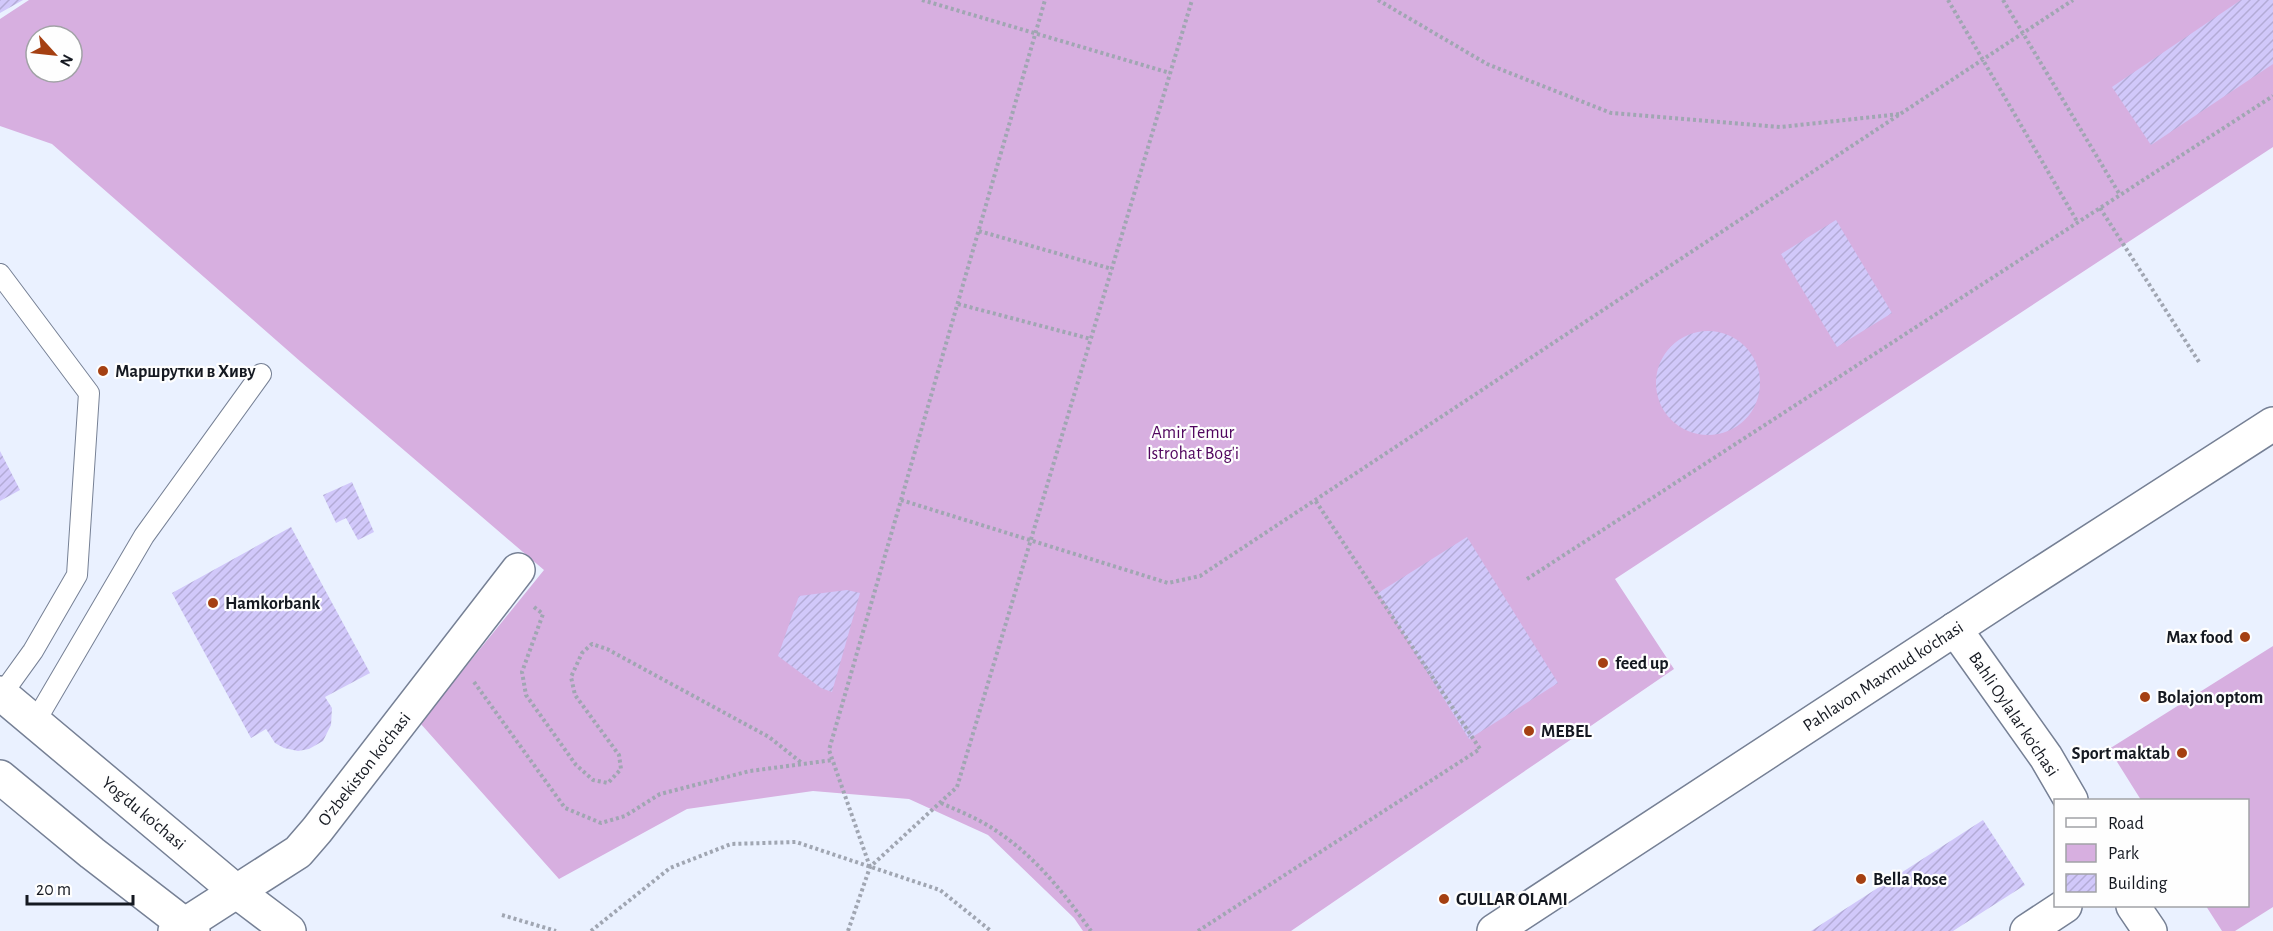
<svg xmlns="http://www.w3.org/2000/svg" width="2273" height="931" font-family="'Alegreya Sans',sans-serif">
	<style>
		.green { fill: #d7afe0; fill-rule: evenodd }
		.building { fill: url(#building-hatch) }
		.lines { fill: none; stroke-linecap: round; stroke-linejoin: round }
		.lane-casing { stroke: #768095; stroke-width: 22 }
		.street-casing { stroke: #768095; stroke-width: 36 }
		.secondary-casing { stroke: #768095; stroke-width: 36 }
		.path { stroke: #a0a6b2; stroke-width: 4; stroke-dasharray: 3 3; stroke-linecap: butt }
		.lane { stroke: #fff; stroke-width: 20 }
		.street { stroke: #fff; stroke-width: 33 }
		.secondary { stroke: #fff; stroke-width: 33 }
		.poi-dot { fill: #a54012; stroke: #fefefe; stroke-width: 2 }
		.labels { text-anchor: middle; stroke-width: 4.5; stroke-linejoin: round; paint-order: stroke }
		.poi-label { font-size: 18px; font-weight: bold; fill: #151921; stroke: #fefefe; text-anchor: start }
		.park-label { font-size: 18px; fill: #50055e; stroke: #fefefe }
		.street-label { font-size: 18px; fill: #151921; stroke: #fefefe }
	</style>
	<defs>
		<pattern id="building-hatch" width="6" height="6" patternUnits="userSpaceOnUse" patternTransform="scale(1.5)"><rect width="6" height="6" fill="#d1c8fa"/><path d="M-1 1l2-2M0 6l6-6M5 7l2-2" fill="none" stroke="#b3abd6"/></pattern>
	</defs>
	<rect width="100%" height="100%" fill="#eaf1ff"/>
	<path class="green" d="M29,0h2244v147l-658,432 59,90 -383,262h-208l-9,-13 -86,-83 -79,-36 -96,-8 -126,18 -128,70 -139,-156 124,-153 -243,-208 -249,-218 -52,-18v-107zM36,36h36v36h-36z
		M2273,646v261l-38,24h-13l-16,-25h42v-106h-107l-32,-51z"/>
	<path class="building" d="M0,0h23l-23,13z
		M2241,0h32v64l-122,81 -39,-58z
		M1836,220l56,93 -55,34 -56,-93z
		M1656 383a52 52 0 1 1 104 0a52 52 0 1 1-104 0Z
		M0,451l20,39 -20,11z
		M352,482l22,50 -16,8 -12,-22 -10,5 -13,-28z
		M291,527l79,146 -45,24 7,11 -1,17 -8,16 -14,8 -11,2 -14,-3 -9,-5 -9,-14 -15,9 -79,-145z
		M1467,537l91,146 -89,56 -91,-146z
		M847,590l13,3 -28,99 -11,-4 -43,-32 21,-60z
		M1983,820l42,65 -72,46h-142z"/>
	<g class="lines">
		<defs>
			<path id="lane" d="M0,274l89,119 -12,182 -44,76 -31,43
				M35,722l109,-186 117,-162"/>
			<path id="street" d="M1955,629l91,128 25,43
				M2133,906l17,25
				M175,931l123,-79 19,-22 201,-260
				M2027,931l38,-25"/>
			<path id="secondary" d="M0,693l236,198 53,40
				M0,777l92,76 101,78
				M1494,931l510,-334 269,-173"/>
		</defs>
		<use href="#lane" class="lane-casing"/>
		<use href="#street" class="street-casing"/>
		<use href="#secondary" class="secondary-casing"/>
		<path class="path" d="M922,0l248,73
			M1378,0l109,64 124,49 170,14 119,-13
			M1948,0l130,223
			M2003,0l117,195
			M2100,208l99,154
			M979,231l133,38
			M958,304l133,35
			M901,500l267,83 32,-7 873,-576
			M1527,579l746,-483
			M534,607l9,7 -21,58 4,23 50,70 17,15 15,3 13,-14 -2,-14 -44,-60 -4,-18 11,-24 10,-9 15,5 162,88 34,27
			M474,682l91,126 36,15 24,-7 35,-22 90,-23 83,-11
			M941,803c18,8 38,16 54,27 40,26 69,63 96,101
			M870,867l-41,-117 216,-750
			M502,915l54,16
			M591,931l79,-63 61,-24 65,-2 144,48 51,41
			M848,931l22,-64 87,-80 235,-787
			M1198,931l282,-182 -165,-249"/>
		<use href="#lane" class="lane"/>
		<use href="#street" class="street"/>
		<use href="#secondary" class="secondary"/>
	</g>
	<g class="poi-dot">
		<circle cx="103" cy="371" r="6"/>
		<circle cx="213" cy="603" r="6"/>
		<circle cx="2245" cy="637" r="6"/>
		<circle cx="1603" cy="663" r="6"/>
		<circle cx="2145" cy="697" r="6"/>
		<circle cx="1529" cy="731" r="6"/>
		<circle cx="2182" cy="753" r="6"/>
		<circle cx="1861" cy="879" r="6"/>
		<circle cx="1444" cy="899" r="6"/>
	</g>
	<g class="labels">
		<g class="poi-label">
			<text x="115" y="377">Маршрутки в Хиву</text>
			<text x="225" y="609">Hamkorbank</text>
			<text x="2233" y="643" text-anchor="end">Max food</text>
			<text x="1615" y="669">feed up</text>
			<text x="2157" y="703">Bolajon optom</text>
			<text x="1541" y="737">MEBEL</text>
			<text x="2170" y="759" text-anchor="end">Sport maktab</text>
			<text x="1873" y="885">Bella Rose</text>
			<text x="1456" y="905">GULLAR OLAMI</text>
		</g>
		<g class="park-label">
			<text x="1193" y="438">Amir Temur<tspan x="1193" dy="21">Istrohat Bog'i</tspan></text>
		</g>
		<g class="street-label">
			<text transform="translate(1883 676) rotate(-33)" y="6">Pahlavon Maxmud ko'chasi</text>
			<text transform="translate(2014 714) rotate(56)" y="6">Bahli Oylalar ko'chasi</text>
			<text transform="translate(364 769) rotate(-52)" y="6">O’zbekiston ko‘chasi</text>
			<text transform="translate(144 813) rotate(40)" y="6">Yog'du ko'chasi</text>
		</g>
	</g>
	<rect x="2054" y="799" width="195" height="108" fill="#fefefe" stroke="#a1a2a6" stroke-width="1.5"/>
	<rect x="2066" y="818" width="30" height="9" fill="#ffffff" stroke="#a1a2a6" stroke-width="1.5"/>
	<text x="2108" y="829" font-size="18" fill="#151921">Road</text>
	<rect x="2066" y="844" width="30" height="18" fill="#d7afe0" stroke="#a1a2a6" stroke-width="1.5"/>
	<text x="2108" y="859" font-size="18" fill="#151921">Park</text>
	<rect x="2066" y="874" width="30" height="18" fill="url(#building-hatch)" stroke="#a1a2a6" stroke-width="1.5"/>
	<text x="2108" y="889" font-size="18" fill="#151921">Building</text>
	<g transform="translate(54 54) rotate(117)"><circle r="28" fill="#fefefe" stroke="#a1a2a6" stroke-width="1.5"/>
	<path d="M0-4.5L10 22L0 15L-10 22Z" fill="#a54012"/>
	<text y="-9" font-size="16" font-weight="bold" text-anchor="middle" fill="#151921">N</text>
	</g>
	<path d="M27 895v9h106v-9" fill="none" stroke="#151921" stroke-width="3"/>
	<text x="36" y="895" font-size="18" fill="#151921" stroke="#fefefe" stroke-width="4.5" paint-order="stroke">20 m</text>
</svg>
